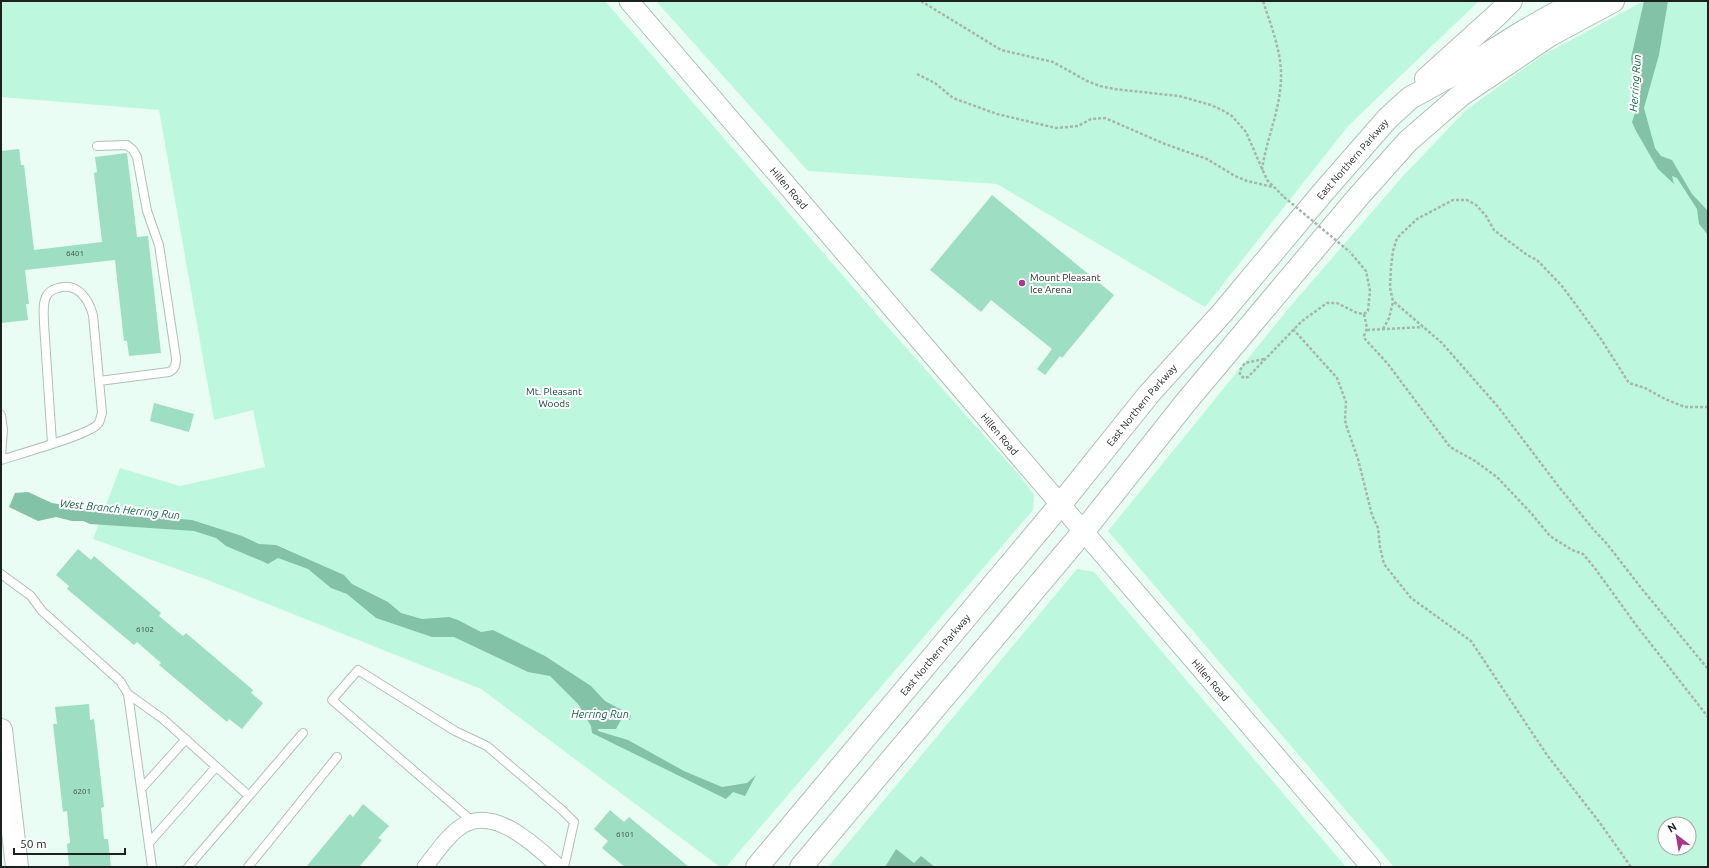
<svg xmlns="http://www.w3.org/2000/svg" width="1709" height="868" font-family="Ubuntu,sans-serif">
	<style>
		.green { fill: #bdf8de; fill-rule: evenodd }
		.water { fill: #83c2a7 }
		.building { fill: #9edec2 }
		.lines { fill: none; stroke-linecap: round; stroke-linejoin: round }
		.service-casing { stroke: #aec1b8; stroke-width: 10 }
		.minor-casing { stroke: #aec1b8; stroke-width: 17 }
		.tertiary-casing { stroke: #aec1b8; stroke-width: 21 }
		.primary-casing { stroke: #aec1b8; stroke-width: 24 }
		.path { stroke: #a6b5ae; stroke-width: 2.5; stroke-dasharray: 3 2; stroke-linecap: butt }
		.service { stroke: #fff; stroke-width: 8 }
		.minor { stroke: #fff; stroke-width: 15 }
		.tertiary { stroke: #fff; stroke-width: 19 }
		.primary { stroke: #fff; stroke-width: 22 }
		.path-bridge { stroke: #a6b5ae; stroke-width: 2.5; stroke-dasharray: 3 2; stroke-linecap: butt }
		.poi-dot { fill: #a73692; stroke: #fff; stroke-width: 1.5 }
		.labels { text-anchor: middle; stroke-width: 4; stroke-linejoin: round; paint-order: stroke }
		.number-label { font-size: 8px; fill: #3b5047 }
		.street-label { font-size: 10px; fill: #1a211e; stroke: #fff }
		.poi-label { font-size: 10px; fill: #1a211e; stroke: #fff; text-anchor: start }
		.park-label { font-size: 10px; fill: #053c2b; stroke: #fff }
		.water-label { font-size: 11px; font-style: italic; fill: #156249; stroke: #fff }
	</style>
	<rect width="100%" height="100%" fill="#e9fdf4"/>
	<path class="green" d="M1,1h604l272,314 143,161 14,19 -1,15 -307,357h-6l-239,-178 -276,-110 -112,-40 27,-71 60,18 85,-19 -12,-57 -39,10 -55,-310 -158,-13z
		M656,1h823l-130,124 -144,182 -208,-123 -189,-13z
		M1644,1h64v866h-314l-286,-336 180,-222 115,-133 63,-66 77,-55zM1665,824h24v24h-24z
		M1077,569l17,3 252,295h-518z"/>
	<path class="water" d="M1644,1h24l-9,54 -15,53 11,40 6,8 11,4 20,34 16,17v24l-9,-11 -2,-15 -20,-31 -5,-2 2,8 -16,-15 -22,-38 -4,-9 5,-15 -6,-49z
		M28,492l24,11 59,10 81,7 50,16 17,8 17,1 68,30 8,9 36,18 13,11 21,6 27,-2 9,3 23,12 12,-2 52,26 46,30 14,15 26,14 -1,5h-9l-5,9h-18v2l30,9 56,31 38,16 25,-4 9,-8 -11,21 -12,-4 -7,7 -134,-66 -1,-7 -13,-22 -28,-28 -22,-4 -74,-35h-22l-56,-19 -29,-24 -16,-6 -23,-19 -30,-11 -10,6 -4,-2 -38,-16 -10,-8 -22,-7 -104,-7 -7,-3h-11l-16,-4 -18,4 -29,-14 6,-14z
		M896,849l18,14 7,-7 14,11h-50z"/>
	<path class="building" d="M19,149l2,16h3l10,85 68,-8 -8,-69 3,-1 -2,-15 32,-4 10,84 11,-1 13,117 -32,3 -2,-15h-3l-9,-81 -90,10 4,34h-3l2,16 -27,3v-172z
		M992,195l122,100 -52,63 -2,-2 -15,19 -8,-6 15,-20 -61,-49 -10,12 -51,-42z
		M154,403l40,11 -5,18 -39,-11z
		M78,549l13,11 3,-4 67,57 -2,3 24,20 3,-3 67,57 -2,3 12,10 -21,26 -13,-10 -2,3 -68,-57 2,-2 -24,-21 -3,3 -67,-56 2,-3 -13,-11z
		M89,704l1,16 4,-1 10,88 -3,1 3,31h4l3,28h-42l-2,-23 3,-1 -3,-32 -4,1 -10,-88h4l-2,-17z
		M363,804l26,22 -11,12 4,2 -23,27h-53l44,-53 3,3z
		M610,810l14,12 5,-5 60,50h-64l-23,-19 6,-7 -14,-12z"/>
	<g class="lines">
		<defs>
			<path id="service" d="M97,146l30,-1 6,5 4,7 10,54 12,34 17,113c0,7 -1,11 -7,14l-70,9
				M1,415l2,15 -2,26
				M1,460c18,-6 88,-25 97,-36 2,-2 3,-8 4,-11l-9,-98c-5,-17 -16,-33 -35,-27 -4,1 -9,4 -11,7 -5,8 -3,20 -3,29l8,119
				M1,574l30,22 11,15 78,70 8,13 24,173
				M128,694l35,25 86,77 -61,71
				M142,788l44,-49
				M249,796l54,-63
				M472,821l-140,-121 26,-30 97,61 32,15 75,64 12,12 -10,45
				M149,843l67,-76
				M248,867l89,-110"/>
			<path id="minor" d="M425,867c11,-14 22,-31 37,-41 32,-21 74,20 97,41"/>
			<g id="tertiary">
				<path id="s1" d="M629,1l742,866"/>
			</g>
			<g id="primary">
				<path d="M1426,79l71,-64 14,-14"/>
				<path d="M1,730l16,137"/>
				<path id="s2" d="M757,867l303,-362 89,-111 74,-82 102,-122 63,-72 22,-20 58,-32 53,-33 56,-32"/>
				<path d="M801,867l282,-335 103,-130 172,-205 50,-56 53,-46 89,-60 63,-34"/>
			</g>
		</defs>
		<use href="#service" class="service-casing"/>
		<use href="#minor" class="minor-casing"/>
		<use href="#tertiary" class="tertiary-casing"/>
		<use href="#primary" class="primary-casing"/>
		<path class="path" d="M921,1l80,49 52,12 34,19 13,5 14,3 65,7 32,9 11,5 10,6 14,16 21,48 17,17
			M917,74l18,9 18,15 44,16 59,14 22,-2 13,-7 14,-1 60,26 42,15 28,17 12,5 26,6
			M1262,170c4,-30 18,-59 19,-91 1,-27 -10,-53 -18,-78
			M1364,314l3,14 -3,8 1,3 23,25 62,83 25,14 22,16 34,36 19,23 22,14 11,4 11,13 42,58 72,92
			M1293,329l44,49 9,24 -1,18 2,8 11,31 14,56 6,13 2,19 4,17 27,34 60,43 76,114 53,68 31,44
			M1383,329l6,-11 4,-16
			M1367,330l56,-3
			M1264,359l-19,4 -5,7v5l4,3 4,-1 54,-56 25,-18h10l20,10 7,1 4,-3 2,-20 -4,-20 -16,-19
			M1708,407h-23l-20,-8 -20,-11 -16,-5 -28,-44 -39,-53 -25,-26 -10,-5 -33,-25 -8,-14 -10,-11 -9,-5h-14l-36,19 -20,19 -4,13 -2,16 -1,21 3,13 49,42 57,65 60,79 34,42 14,15 35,45 66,80"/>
		<use href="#service" class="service"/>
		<use href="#minor" class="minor"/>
		<use href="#tertiary" class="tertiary"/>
		<use href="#primary" class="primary"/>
		<path class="path-bridge" d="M1284,197l66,55"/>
	</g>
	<circle class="poi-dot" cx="1022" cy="283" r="4"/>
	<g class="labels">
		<g class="number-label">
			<text x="75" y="256">6401</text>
			<text x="145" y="632">6102</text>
			<text x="82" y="794">6201</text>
			<text x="625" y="837">6101</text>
		</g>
		<g class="street-label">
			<text dy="4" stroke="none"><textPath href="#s2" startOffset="925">East Northern Parkway</textPath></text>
			<text dy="4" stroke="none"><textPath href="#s1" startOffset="246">Hillen Road</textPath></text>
			<text dy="4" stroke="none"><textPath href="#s2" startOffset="601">East Northern Parkway</textPath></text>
			<text dy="4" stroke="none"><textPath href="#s1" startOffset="570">Hillen Road</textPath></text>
			<text dy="4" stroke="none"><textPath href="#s2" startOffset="277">East Northern Parkway</textPath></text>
			<text dy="4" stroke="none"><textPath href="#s1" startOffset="894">Hillen Road</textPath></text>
		</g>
		<g class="poi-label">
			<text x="1030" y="281">Mount Pleasant<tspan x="1030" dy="12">Ice Arena</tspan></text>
		</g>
		<g class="park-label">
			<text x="554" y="395">Mt. Pleasant<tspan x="554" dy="12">Woods</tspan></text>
		</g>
		<g class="water-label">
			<text transform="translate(1635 83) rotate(-86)" y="4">Herring Run</text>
			<text transform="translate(120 509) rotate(6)" y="4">West Branch Herring Run</text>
			<text x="600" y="718">Herring Run</text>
		</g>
	</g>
	<rect width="1709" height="868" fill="none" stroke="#1a211e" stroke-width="4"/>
	<g transform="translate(1677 836) rotate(329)"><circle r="19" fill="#ffffff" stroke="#a3a6a5"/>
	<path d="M0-3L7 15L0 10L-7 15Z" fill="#a73692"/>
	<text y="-6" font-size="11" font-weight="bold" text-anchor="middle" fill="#1a211e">N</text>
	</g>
	<path d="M14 848v6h111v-6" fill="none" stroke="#1a211e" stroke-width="2"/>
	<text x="20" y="848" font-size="12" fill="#1a211e" stroke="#ffffff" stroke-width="3" paint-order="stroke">50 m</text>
</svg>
